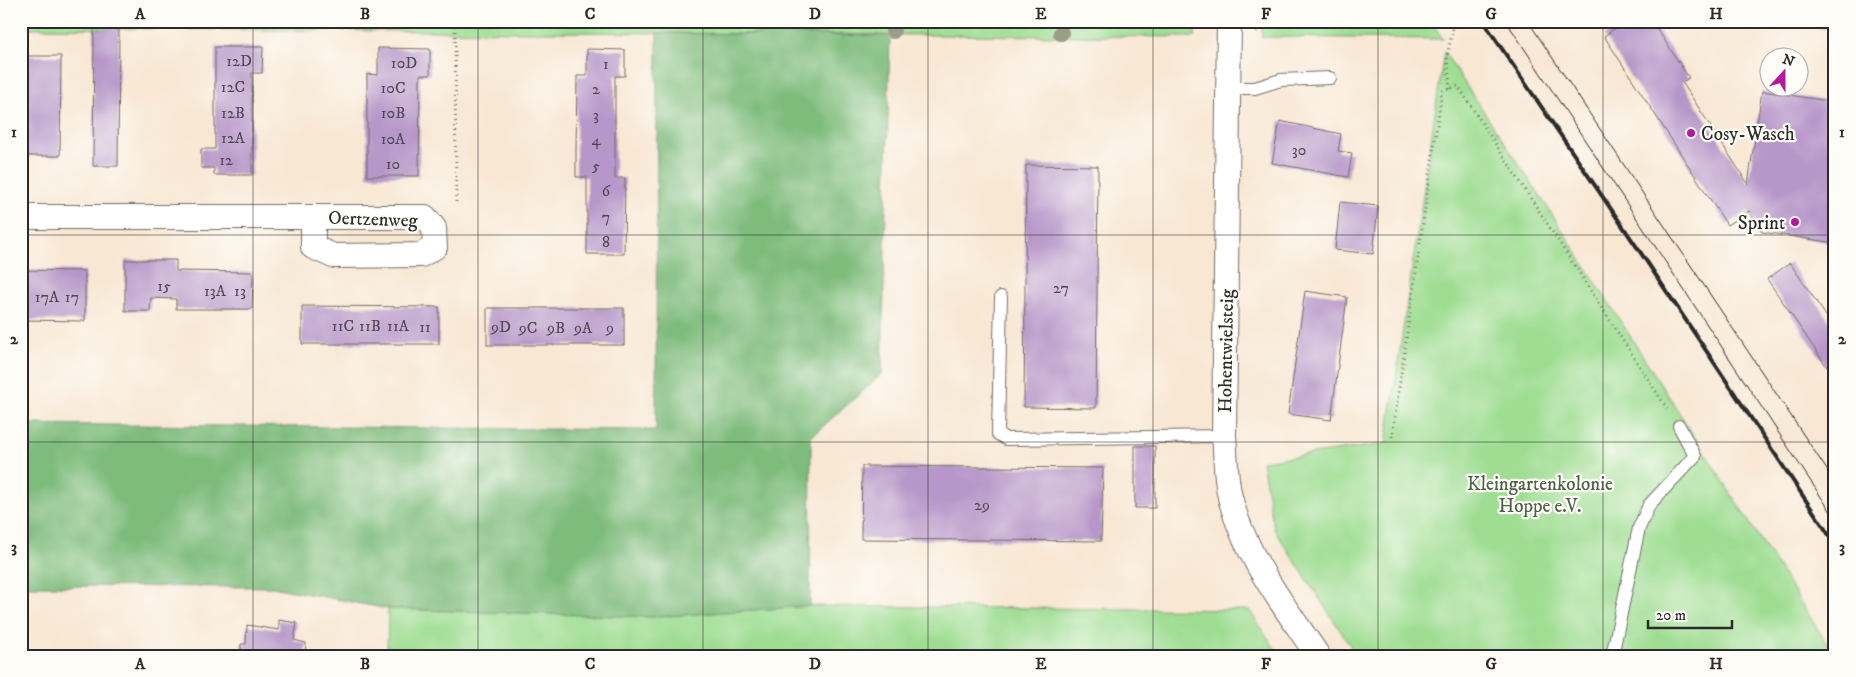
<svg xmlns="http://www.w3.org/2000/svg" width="1856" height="677" font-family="'IM FELL DW Pica',serif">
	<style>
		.green { fill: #9edd92; stroke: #64845e }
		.forest { fill: #7ebc7c; stroke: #547454 }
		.building { fill: #b797c9 }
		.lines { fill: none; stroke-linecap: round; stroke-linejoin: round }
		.lane-casing { stroke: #736d66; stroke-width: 14 }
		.street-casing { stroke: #736d66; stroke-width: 26 }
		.path { stroke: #736d66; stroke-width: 3; stroke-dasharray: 1 4; stroke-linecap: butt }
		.lane { stroke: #fff; stroke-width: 12 }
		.street { stroke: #fff; stroke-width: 24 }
		.tram { stroke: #2b2b2b; stroke-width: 1 }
		.rail { stroke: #2b2b2b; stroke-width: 4 }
		.tree { fill: #9a9d88 }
		.grid { fill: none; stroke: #2b2b2b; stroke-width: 1; stroke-opacity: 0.55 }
		.poi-dot { fill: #b5179e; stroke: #fdfcf7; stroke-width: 2 }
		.labels { text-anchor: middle; stroke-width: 4.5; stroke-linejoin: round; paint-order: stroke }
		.number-label { font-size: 16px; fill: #4e4652 }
		.poi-label { font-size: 19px; fill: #2b2b2b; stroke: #fdfcf7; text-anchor: start }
		.street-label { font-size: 19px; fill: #2b2b2b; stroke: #fdfcf7 }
		.park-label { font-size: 19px; fill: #4e604a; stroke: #fdfcf7 }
		.neatline { fill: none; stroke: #2b2b2b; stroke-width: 2 }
		.grid-label { font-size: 16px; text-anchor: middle; font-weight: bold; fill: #2b2b2b }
	</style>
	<rect width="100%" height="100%" fill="#fdfcf7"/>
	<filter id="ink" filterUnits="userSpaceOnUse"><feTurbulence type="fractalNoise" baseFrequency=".02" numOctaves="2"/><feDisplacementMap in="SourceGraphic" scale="10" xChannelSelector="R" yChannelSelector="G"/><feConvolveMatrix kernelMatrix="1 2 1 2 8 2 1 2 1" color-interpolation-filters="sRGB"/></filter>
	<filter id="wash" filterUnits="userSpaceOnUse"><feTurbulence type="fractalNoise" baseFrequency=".0096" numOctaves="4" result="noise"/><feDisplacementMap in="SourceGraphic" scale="20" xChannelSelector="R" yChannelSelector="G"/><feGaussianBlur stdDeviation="1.12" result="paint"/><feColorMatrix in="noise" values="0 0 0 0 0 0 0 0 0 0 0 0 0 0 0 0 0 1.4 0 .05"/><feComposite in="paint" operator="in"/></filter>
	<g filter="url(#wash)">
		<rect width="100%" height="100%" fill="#f8e7d3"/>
		<path class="green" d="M21,21h1174v16l-1174,-9z
			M1262,21h169l12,18 -181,-2z
			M1764,21h71v8h-3z
			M1444,52l106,159 285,445h-478l-83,-127 -12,-68 124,-17z
			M810,606l439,4 31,46h-893l1,-47 265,8z"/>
		<path class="forest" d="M657,33l233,3 -8,338 -71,63 -1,169 -157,11 -265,-8 -116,-22 -251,-1v-162l635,6z"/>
		<g id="blocks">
			<path class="building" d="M1626,21h26l37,57 -7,4 66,102 14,-93 73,11v141l-73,-11 -13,-21 -22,14 -123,-189z
				M94,29h25l-1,137h-25z
				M215,47h48l-1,26h-10v102h-38v-7h-13v-19h14z
				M378,48l52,1v26h-10l-1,101h-52v-102l11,1z
				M587,49l38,1v26h-10v102h10l-1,76h-37v-77h-11v-25l1,-76h10z
				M21,56h40l-1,100h-39z
				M1280,121l61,13 -3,17 14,2 -4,24 -76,-14z
				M1026,165l72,1 -2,242 -72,-1z
				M1340,202l38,4 -5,48 -38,-4z
				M125,260h51v11l77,1 -1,37h-76v-10l-25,-1 -1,13h-25z
				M1790,263l45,66v32l-8,6 -60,-88z
				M21,270l64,1v50l-64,-1z
				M1305,291l42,6 -16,123 -43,-6z
				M302,306l137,1v37h-137z
				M487,308h137v37h-137z
				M1135,446h20v62h-20z
				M862,466l241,2 -2,73 -240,-2z
				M279,620l18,3 -3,17 12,3 -1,13 -24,-2 -1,2h-39v-12h5l1,-19 32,5z"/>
		</g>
	</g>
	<g filter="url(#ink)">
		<use href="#blocks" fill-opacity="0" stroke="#736d66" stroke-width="1"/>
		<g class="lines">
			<defs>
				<path id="lane" d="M1229,88h26l26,-8 49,-2
					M1001,297l-3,137 8,5 218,-3
					M1612,656l27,-128 10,-23 46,-49 -16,-30"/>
				<path id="street" d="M1229,21l-5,415c2,19 1,41 6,61 15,60 54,108 88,159
					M21,217h404l9,11 1,19 -14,8 -88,1 -20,-9v-30"/>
			</defs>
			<use href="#lane" class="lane-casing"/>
			<use href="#street" class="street-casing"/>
			<path class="path" d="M455,21l1,181
				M1256,32l15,-11
				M1450,89l-3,-32 7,-34
				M1392,437l50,-346 16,-5 210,324"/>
			<use href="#lane" class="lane"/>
			<use href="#street" class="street"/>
			<path class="tram" d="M1506,21l329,497
				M1528,21l307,461"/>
			<path class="rail" d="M1483,21l164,241 188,282"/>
		</g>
		<g class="tree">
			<circle cx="893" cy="31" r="8"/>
			<circle cx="1061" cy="33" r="8"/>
		</g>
	</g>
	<path class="grid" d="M253,21v635M478,21v635M703,21v635M928,21v635M1153,21v635M1378,21v635M1603,21v635M21,235h1814M21,442h1814"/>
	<g class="poi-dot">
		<circle cx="1691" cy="133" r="5"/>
		<circle cx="1795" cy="222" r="5"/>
	</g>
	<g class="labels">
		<g class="number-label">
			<text x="239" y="66">12D</text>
			<text x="404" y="68">10D</text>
			<text x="606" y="69">1</text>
			<text x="233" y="92">12C</text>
			<text x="393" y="93">10C</text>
			<text x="596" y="94">2</text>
			<text x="233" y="118">12B</text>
			<text x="393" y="118">10B</text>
			<text x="596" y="120">3</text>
			<text x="233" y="143">12A</text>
			<text x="393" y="144">10A</text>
			<text x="596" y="145">4</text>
			<text x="1299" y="155">30</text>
			<text x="226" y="165">12</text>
			<text x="393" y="169">10</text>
			<text x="596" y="171">5</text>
			<text x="606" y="196">6</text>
			<text x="606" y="222">7</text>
			<text x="606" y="247">8</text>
			<text x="164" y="291">15</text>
			<text x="1061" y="293">27</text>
			<text x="215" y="296">13A</text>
			<text x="240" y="296">13</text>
			<text x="47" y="302">17A</text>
			<text x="72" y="302">17</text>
			<text x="343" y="331">11C</text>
			<text x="370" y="331">11B</text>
			<text x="398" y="331">11A</text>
			<text x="425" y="332">11</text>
			<text x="501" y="332">9D</text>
			<text x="528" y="333">9C</text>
			<text x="556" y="333">9B</text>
			<text x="583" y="333">9A</text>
			<text x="610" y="333">9</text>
			<text x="982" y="510">29</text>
		</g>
		<g class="poi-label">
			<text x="1701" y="140">Cosy-Wasch</text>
			<text x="1785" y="229" text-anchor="end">Sprint</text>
		</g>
		<g class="street-label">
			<text transform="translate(373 218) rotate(2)" y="7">Oertzenweg</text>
			<text transform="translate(1225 351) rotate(-89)" y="7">Hohentwielsteig</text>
		</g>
		<g class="park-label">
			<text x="1540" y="490">Kleingartenkolonie<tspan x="1540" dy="22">Hoppe e.V.</tspan></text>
		</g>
	</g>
	<rect width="1856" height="677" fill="none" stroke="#fdfcf7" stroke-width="55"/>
	<g transform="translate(1784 72) rotate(21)"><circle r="24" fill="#fdfcf7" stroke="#a9a8a5"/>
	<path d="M0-4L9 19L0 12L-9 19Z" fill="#b5179e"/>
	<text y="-8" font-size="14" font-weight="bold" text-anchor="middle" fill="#2b2b2b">N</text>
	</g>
	<path d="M1648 620v8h84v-8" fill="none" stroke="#2b2b2b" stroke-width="2.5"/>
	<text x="1656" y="620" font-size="15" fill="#2b2b2b" stroke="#fdfcf7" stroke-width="4" paint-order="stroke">20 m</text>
	<rect x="28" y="28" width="1800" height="622" class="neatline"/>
	<g class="grid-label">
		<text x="140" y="19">A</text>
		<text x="365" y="19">B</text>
		<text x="590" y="19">C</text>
		<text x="815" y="19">D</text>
		<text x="1041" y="19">E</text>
		<text x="1266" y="19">F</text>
		<text x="1491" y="19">G</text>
		<text x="1716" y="19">H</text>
		<text x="14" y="137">1</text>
		<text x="1842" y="137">1</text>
		<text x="14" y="344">2</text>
		<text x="1842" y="344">2</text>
		<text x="14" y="552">3</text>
		<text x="1842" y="552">3</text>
		<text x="140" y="669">A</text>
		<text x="365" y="669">B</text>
		<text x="590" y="669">C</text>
		<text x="815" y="669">D</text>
		<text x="1041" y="669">E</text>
		<text x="1266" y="669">F</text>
		<text x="1491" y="669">G</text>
		<text x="1716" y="669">H</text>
	</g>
</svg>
